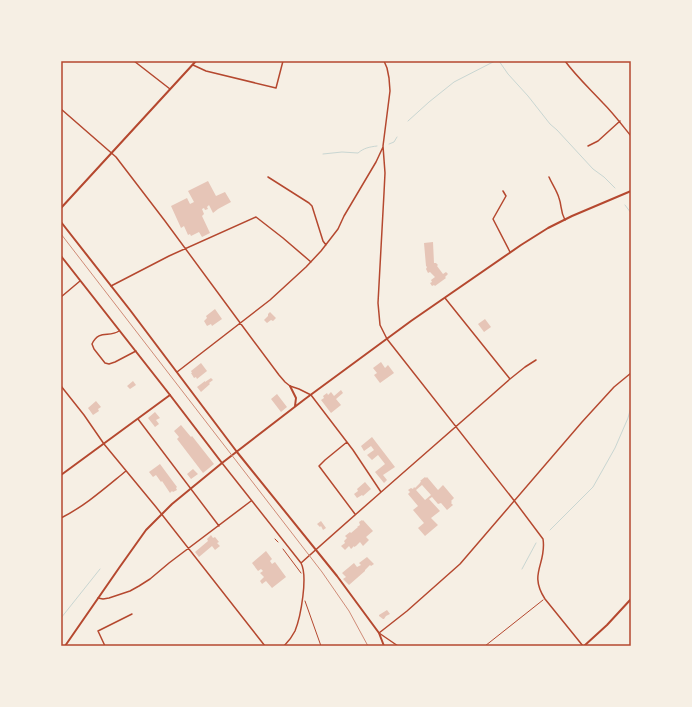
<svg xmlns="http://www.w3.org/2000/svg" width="692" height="707" font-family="Merriweather,serif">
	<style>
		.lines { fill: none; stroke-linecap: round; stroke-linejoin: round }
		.stream { stroke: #c9d6d2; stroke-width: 1 }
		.building { fill: #e6c5b7; fill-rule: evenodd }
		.path { stroke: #b5482f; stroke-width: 1 }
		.minor { stroke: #b5482f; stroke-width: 1.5 }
		.tertiary { stroke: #b5482f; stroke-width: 2 }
		.secondary { stroke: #b5482f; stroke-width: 2 }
		.rail { stroke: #cf8b77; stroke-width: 1 }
		.neatline { fill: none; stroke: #b5482f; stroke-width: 1.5 }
	</style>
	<rect width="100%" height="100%" fill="#f6efe4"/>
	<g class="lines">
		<path class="stream" d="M499,61l9,13 20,22 22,28 7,6 36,39 11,8 11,11
			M408,121l21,-19 25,-20 41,-21
			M389,144l5,-2 3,-5
			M323,154l19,-2 16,1c6,-5 11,-6 19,-7
			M625,205l6,8
			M550,530l43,-43 22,-39 13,-30 3,-11
			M522,569l14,-26
			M61,618l39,-49"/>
	</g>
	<path class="building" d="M208,181l8,15 9,-4 6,10 -13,7 -5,4 -4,-8 -2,2 1,2 -3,1 -1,-2 -2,1 2,5 -2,2 8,17 -8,4 -3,-5 -8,4 -1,-2 -2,1 -4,-9 -3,2 -10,-22 16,-8 3,6 4,-2 -6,-11z
		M433,242l1,21h2l2,2 -1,1 6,8 3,-2 2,2 -3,3 1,1 -11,8 -1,-1 -2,1 -2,-3 2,-1 -1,-2 4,-3 -5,-5 -2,1 -2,-4 1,-2 -1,-1 -2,-23z
		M215,309l7,10 -10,7 -1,-2 -4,2 -3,-5 3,-3 -1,-2z
		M270,312l6,6 -3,3 -2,-1 -4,3 -3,-3 4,-4v-2z
		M485,319l6,8 -7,5 -6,-8z
		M381,362l4,6 3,-3 6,8 -14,10 -6,-8 3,-2 -4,-5z
		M201,363l6,8 -10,8 -1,-2 -2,1 -3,-5h1l-1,-2z
		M211,378l2,2 -4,3 1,1 -9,8 -4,-5 8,-6v1z
		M133,381l3,4 -6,4 -3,-3z
		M341,390l2,3 -7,6 5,6 -10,8 -10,-13 3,-2 -1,-2 4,-3 1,2 3,-3 3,4z
		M277,394l10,13 -6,5 -10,-13z
		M96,401l5,6 -3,2 1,2 -6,4 -5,-7z
		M155,412l5,6 -4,2 3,4 -4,3 -7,-9z
		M181,425l10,12 1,-1 22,28 -11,9 -26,-34 2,-2 -5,-6z
		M372,437l23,30 -12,8 4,5 -3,3 -9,-11 10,-8 -7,-9 -6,5 -5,-5 7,-5 -3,-4 -7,5 -3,-5z
		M160,464l17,23 -1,1 1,2 -4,2 -1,-1 -2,2 -8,-12 -1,1 -5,-7 -3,2 -4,-5z
		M193,469l5,5 -7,5 -4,-5z
		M425,477l1,1 1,-1 11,13 5,-5 11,13 -3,3 1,1 -1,1 2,2 -6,5 -6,-7 -3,1 -6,-7 -3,2 11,12 -9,7 7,7 -13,11 -7,-8 6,-5 -11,-13 5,-4 -10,-12 2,-2 -2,-2 3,-2 2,1 1,-2 1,1 5,-5 1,-2h-1zM422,485l9,10 -6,5 -9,-10z
		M365,482l6,7 -8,7 -1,-1 -5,3 -3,-4 4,-3 -1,-2z
		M362,520l1,1v-1l10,11 -7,6 3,3 -6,6 -3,-4 -4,4 -2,1v-1l-3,3 -2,-3 -4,4 -4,-4 4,-3 -1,-2 3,-3 -2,-2 5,-4 1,1 7,-6h-1l3,-2 -1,-3z
		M321,521l5,7 -3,2 -2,-4 -1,1 -3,-3z
		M211,535l2,3 2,-1 4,5 -2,1 3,3 -5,4 -3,-4 -13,11 -4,-5 13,-11 -1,-2z
		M266,551l6,8 -2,2 2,3 3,-2 11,15 -14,11 -6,-7 -4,3 -2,-3 4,-4 -4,-4 3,-2 -2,-2 -3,2 -6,-8z
		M367,557l7,7 -3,2 -1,-1 -5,5v1l-16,14 -6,-6 3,-2 -4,-4 12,-10 3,4 4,-2 -2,-2z
		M387,610l3,4 -4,2 -2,3h-1l-4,-3v-1z"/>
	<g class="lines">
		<path class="path" d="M275,539l3,3
			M283,549l18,24
			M305,601l16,45
			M485,646l58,-46"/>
		<path class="minor" d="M134,61l36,28
			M384,61l3,7 2,10 1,13 -7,55 2,27 -1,20 -6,110 2,22 7,14 129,164 27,36c4,25 -15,34 2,60l38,47
			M565,61c11,15 25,28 38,42 10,10 19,22 28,33
			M193,65l13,6 70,17 7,-27
			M61,109l55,48 49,64 73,99 41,55 6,7 5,4 9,3 12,6 42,55 28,42
			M588,146l10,-5 22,-20
			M268,177l41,26 3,3 11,35 3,4
			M549,177c3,7 8,14 10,21 3,8 1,13 6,22
			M503,191l3,5 -13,23 17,33
			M111,286l58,-30 87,-39 27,21 28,24
			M61,297l19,-16
			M445,298l65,81
			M119,331c-10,7 -20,-2 -27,13l2,5 11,14 4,1 6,-2 21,-11
			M177,372l93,-72 36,-33 15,-16 17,-22 6,-13 32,-54 7,-15
			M61,386l23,29 20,29 52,63 109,139
			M138,419l81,107
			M347,442l-22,18 -6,6 36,48
			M222,463l79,100c7,13 0,53 -6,68 -3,6 -6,10 -11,15
			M61,518c24,-12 44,-30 65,-47
			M301,563c69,-62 140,-123 209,-184l15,-12 11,-7
			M98,598l5,1 6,-1 21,-7 9,-5 11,-7 19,-16 82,-62
			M105,646l-7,-15 34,-17
			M398,646l-19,-13 28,-22 53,-47 122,-142 32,-35 17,-14"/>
		<path class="tertiary" d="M61,208l135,-147
			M61,256l109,139
			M65,646l54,-78 27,-38 26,-26 50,-41
			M584,646l23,-21 24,-26"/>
		<path class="secondary" d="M61,222l69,88 107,142 100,124 42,57 5,13
			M290,386l6,12 -1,8
			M61,475l109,-80 52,68 83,-64 106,-78 110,-76 27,-17 24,-12 59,-25"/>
		<path class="rail" d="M61,234l261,338 27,39 19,35"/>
	</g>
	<rect width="692" height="707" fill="none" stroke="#f6efe4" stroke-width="124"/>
	<rect x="62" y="62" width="568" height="583" class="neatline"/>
</svg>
